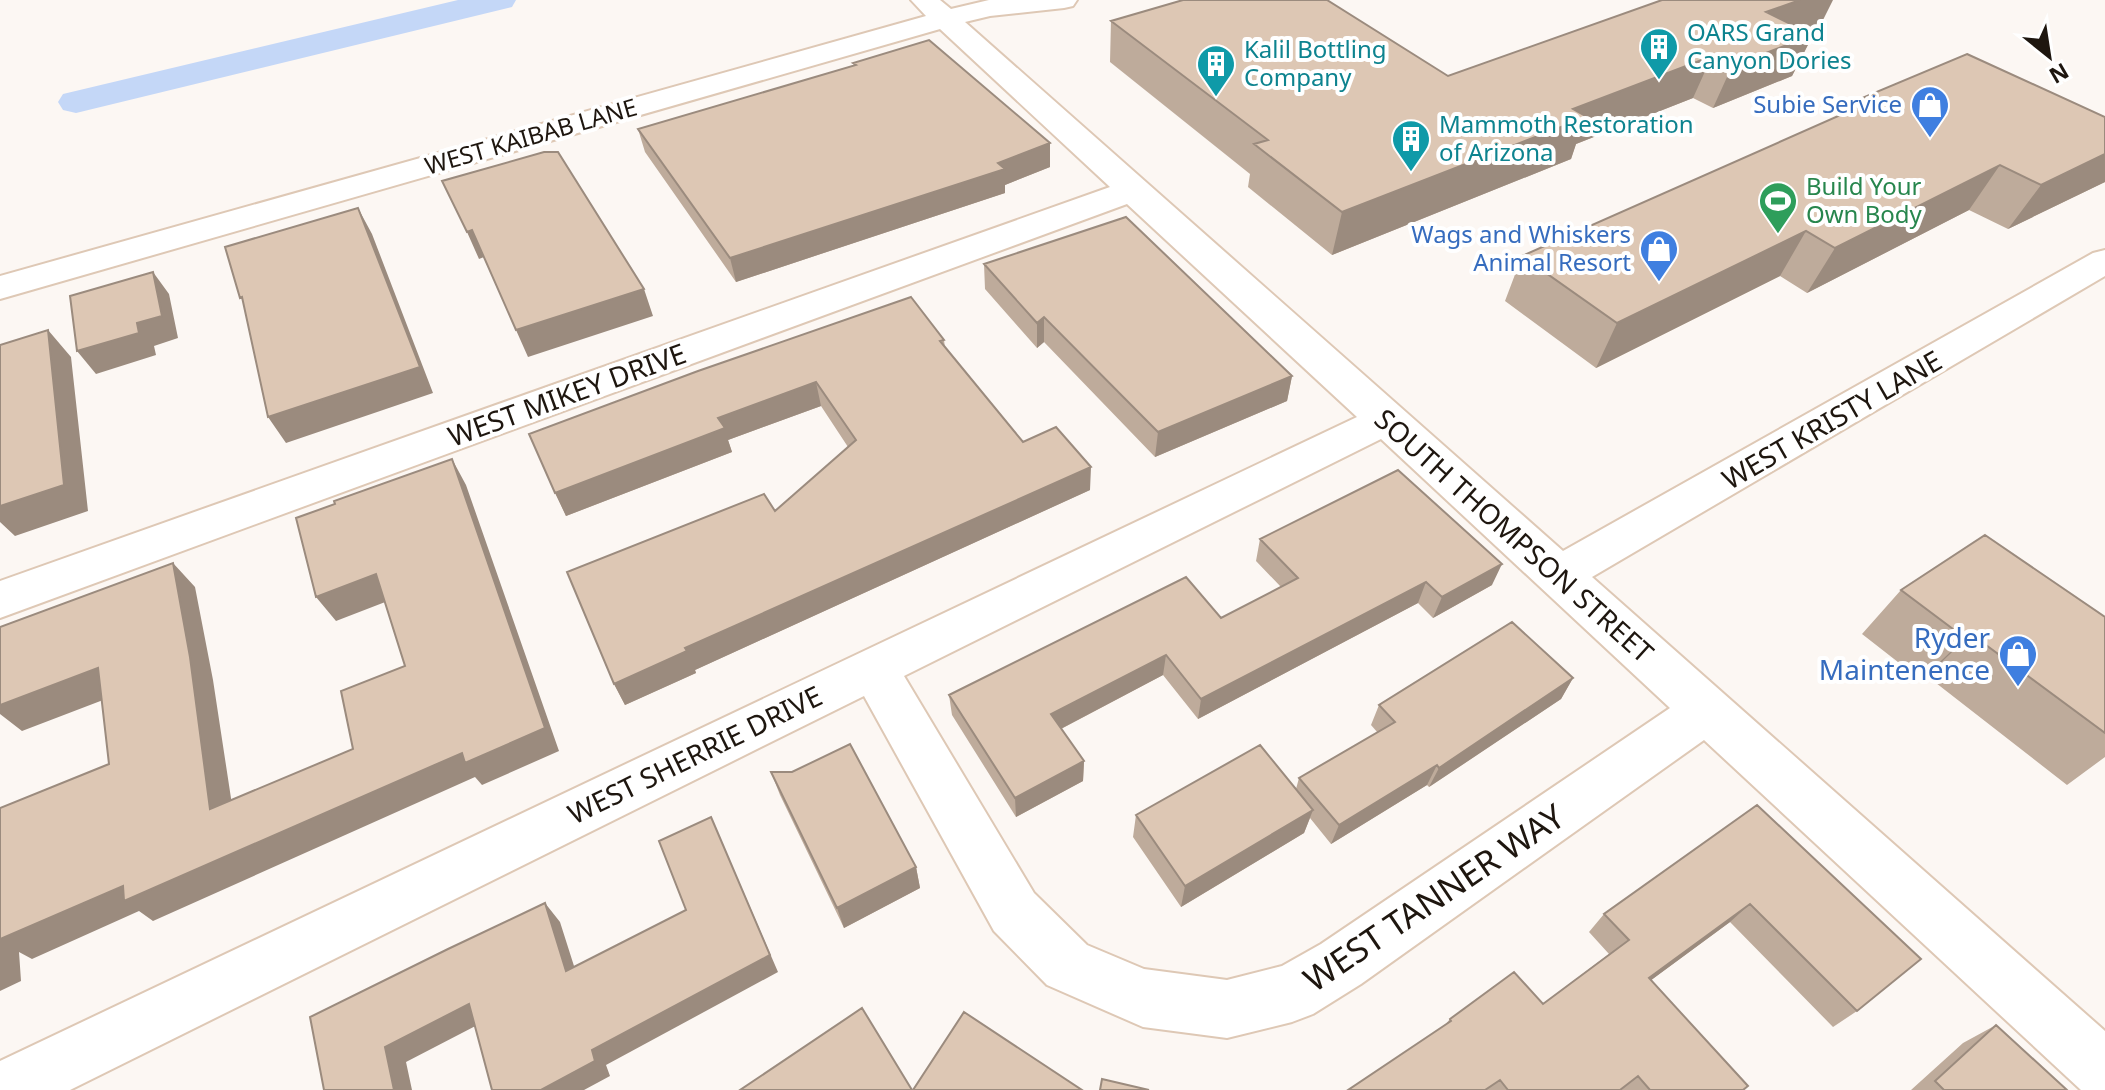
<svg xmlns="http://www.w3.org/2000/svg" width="2105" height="1090" font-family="'Noto Sans',sans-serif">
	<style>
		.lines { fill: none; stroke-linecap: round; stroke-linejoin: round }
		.canal { fill: #c4d7f7; fill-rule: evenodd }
		.minor-casing { stroke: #dec8b5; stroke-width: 4 }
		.minor { fill: #fff; fill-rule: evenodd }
		.wall { fill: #beab9b }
		.shaded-wall { fill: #9b8b7e }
		.building { fill: #ddc7b4; stroke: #9b8b7e; stroke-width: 2 }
		.labels { text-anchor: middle; stroke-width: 8; stroke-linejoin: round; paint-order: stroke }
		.far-culture-label { font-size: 24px; fill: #0d838f; stroke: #fff; text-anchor: start }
		.far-shop-label { font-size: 24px; fill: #366cbe; stroke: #fff; text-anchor: end }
		.far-street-label { font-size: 24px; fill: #1e160f; stroke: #fff }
		.far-leisure-label { font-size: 24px; fill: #27864d; stroke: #fff; text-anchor: start }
		.street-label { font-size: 28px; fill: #1e160f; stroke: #fff }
		.shop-label { font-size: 28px; fill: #366cbe; stroke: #fff; text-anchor: end }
		.near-street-label { font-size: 34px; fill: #1e160f; stroke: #fff }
	</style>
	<rect width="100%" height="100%" fill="#fcf7f3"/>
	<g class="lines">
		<path class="canal" d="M458,0h58l-4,7 -436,106 -13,-3 -5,-8 5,-8z"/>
		<defs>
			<path id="minor" d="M911,0h29l11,9 38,-9h88l-4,6 -9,2 -74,8 -25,6 598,529 530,-298 12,-3v26l-513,301 513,454v59h-24l-377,-350 -343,244 -48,30 -21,8 -65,16 -84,-11 -96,-42 -53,-54 -130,-235 -794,394h-70v-29l1357,-644 -230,-213 -1127,414v-37l1110,-394 -170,-158 -940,270v-23l926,-260zM1381,439l289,269 -349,236 -39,22 -55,14 -83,-11 -57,-24 -53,-52 -130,-217z"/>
		</defs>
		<use href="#minor" class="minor-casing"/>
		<use href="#minor" class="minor"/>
	</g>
	<path class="wall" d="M1111,21l337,55 372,-50 -15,5 8,4 -21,41 -79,32 -20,-10 -117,46 -5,15 -239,96 -84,-68 2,-13 -140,-112z
		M853,63l197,104 -45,18v8l-269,89 -91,-130 -7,-23 216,-63z
		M1862,98l243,19v65l-97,47 -39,-19 -162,83 -27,-17 -184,92 -91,-67 17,-45 334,-148z
		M984,264l308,112 -5,25 -132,56 -111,-115 -7,6 -52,-59z
		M944,340l1,8 78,94 67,48 -395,180 1,3 -71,32 -11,-21 161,-173 73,-64 -27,-41 -93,34 4,12 -166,64 -37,-82z
		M1260,539l232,46 -59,33 -15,-15 -220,116 -35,-44 -102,54 23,32 -1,20 -67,36 -64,-102 -3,-20 272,-77 60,-31 -25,-26z
		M1901,590l204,27v140l-38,28 -140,-109 -6,4 -59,-46z
		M1573,678l-12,21 -132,88 -2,-2 -96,59 -21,-26 -6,15 -123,74 -48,-70 3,-22 160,-26 3,-11 79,-45 -7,-8 8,-20z
		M771,772l145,95 4,21 -76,40 -64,-133z
		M1757,805l100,206 -24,16 -103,-105 -79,58 92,110h-395l96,-64 6,-7 93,-15 66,-50 -20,-22 15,-18z
		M1996,1025l71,65h-156l52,-47z"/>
	<path class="shaded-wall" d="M1800,0h33l-13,26 -73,27 19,-41z
		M1813,35l-21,41 -79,32 19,-42z
		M1712,56l-19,42 -117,46 -5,15 -239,96 10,-43 231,-103z
		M1050,143v24l-45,18v8l-269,89 -6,-24 268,-95z
		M2105,154v28l-97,47 33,-44z
		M2000,165l-31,45 -162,83 28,-45z
		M358,208l14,26 61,159 -147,50 -18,-26z
		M472,230l12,27 -5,2 -12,-27z
		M1806,231l-26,45 -184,92 21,-45z
		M153,272l16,22 9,44 -24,8 2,9 -60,19 -19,-23 60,-28z
		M644,289l9,27 -125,41 -12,-27z
		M1044,317v25l-7,6v-25z
		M48,330l23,27 17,154 -73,25 -15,-14v-16z
		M1292,376l-5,25 -132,56 3,-25z
		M816,382l5,24 -93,34 4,12 -166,64 -11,-23 163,-75z
		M452,459l14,26 93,266 -77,34 -7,-8 -322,144 -14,-10 -107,48 -13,-7 2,29 -21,10v-73l123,-32 339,-133z
		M1091,467l-1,23 -395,180 1,3 -71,32 -11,-21 71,-36z
		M173,563l22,24 18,93 23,151 -26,-22z
		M1502,564l-10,21 -59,33 9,-21z
		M376,574l17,25 -57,22 -20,-24z
		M1426,582l-8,21 -220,116 3,-20z
		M1971,634l-44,42 -6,4 44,-42z
		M1166,655l-3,20 -112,59v-20z
		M98,668l26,24 -102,39 -22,-17v-9z
		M1573,678l-12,21 -132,88 10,-19z
		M1084,761l-1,20 -67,36 -1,-19z
		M1437,765l-10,20 -96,59 8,-19z
		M1313,810l-9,23 -123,74 4,-21z
		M711,817l67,155 -172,93 4,11 -26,14h-43l51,-40 178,-95z
		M916,867l4,21 -76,40 -7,-20z
		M545,903l15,19 21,66 -15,-17z
		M1750,904l-20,18 -99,73 18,-17z
		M469,1004l18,16 -81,42 6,28h-18l-9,-43z"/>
	<path class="building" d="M1183,0h144l121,76 214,-76h138l-34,12 47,23 -81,31 -20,-10 -139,53 14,8 -245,95 -88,-68 14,-4 -157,-119z
		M929,40l121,103 -52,20 7,6 -275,89 -92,-129 218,-64 -3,-2z
		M1967,54l138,63v37l-64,31 -41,-20 -165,83 -29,-17 -189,92 -95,-67 348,-154 -8,-4z
		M544,152h14l86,137 -128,41 -44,-100 -5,2 -25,-51z
		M358,208l62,159 -152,50 -26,-120 -2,1 -15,-51z
		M1126,217l166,159 -134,56 -114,-115 -7,6 -53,-59z
		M153,272l9,44 -25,7 2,10 -62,18 -7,-55z
		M911,297l33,43 -4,1 83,101 33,-15 35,40 -406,181 2,3 -73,33 -47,-112 197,-78 11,17 81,-71 -40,-58 -98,36 7,10 -170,65 -26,-59 169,-63z
		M48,330l16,155 -64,21v-161z
		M452,459l93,269 -80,35 -3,-10 -338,148 -1,-15 -123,53v-131l109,-44 -11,-96 -98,37v-78l173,-64 17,94 20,152 143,-60 -12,-58 64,-25 -29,-92 -60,23 -20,-79 39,-14 -1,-3z
		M1398,470l104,94 -60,33 -16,-15 -225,117 -35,-44 -115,59 33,47 -69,37 -66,-103 237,-118 35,41 77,-40 -38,-39z
		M1985,535l120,82v116l-134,-99 -6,4 -64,-48z
		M1512,622l61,56 -134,90 -2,-3 -98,60 -40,-47 96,-56 -16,-17z
		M850,744l66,123 -79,41 -66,-136h21z
		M1260,745l53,65 -128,76 -49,-71z
		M1757,805l164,154 -64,52 -107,-107 -101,74 99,108 -5,4h-93l-12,-14 -18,14h-112l-8,-10 -15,10h-137l103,-69 -1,-2 64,-47 29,32 86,-64 -25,-26z
		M711,817l59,138 -178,95 3,11 -54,29h-49l-23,-86 -84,43 9,43h-70l-14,-73 138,-68 97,-46 21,68 120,-61 -27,-69z
		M862,1008l50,82h-172z
		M964,1012l118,78h-169z
		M1996,1025l71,65h-123l-9,-9z
		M1102,1079l47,11h-49z"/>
	<defs>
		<symbol id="building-pin" viewBox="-11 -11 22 30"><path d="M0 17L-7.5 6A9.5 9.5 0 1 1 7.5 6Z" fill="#0f9aa8" stroke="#fff"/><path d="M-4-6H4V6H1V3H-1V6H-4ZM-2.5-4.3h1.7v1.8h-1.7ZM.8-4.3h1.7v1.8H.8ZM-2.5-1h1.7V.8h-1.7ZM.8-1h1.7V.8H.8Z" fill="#fff"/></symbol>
		<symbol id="shop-pin" viewBox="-11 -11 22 30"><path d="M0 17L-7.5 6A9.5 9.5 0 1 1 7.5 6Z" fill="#3f7fe0" stroke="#fff"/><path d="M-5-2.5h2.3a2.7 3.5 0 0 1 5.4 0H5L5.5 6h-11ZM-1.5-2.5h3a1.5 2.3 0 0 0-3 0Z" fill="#fff"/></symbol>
		<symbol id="stadium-pin" viewBox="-11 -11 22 30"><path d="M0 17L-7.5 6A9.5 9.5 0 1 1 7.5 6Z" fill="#2e9e5b" stroke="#fff"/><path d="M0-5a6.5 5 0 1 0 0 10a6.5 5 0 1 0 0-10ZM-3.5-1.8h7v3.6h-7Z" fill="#fff"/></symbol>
	</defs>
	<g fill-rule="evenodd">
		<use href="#building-pin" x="1637" y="25" width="44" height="60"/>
		<use href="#building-pin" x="1194" y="42" width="44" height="60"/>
		<use href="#shop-pin" x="1908" y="83" width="44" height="60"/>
		<use href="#building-pin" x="1389" y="117" width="44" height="60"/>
		<use href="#stadium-pin" x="1756" y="179" width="44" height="60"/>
		<use href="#shop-pin" x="1637" y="227" width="44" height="60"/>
		<use href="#shop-pin" x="1996" y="632" width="44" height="60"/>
	</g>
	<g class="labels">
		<g class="far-culture-label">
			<text x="1687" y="41">OARS Grand<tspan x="1687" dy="28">Canyon Dories</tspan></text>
			<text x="1244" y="58">Kalil Bottling<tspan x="1244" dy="28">Company</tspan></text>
			<text x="1439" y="133">Mammoth Restoration<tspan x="1439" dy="28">of Arizona</tspan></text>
		</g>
		<g class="far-shop-label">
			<text x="1902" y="113">Subie Service</text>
			<text x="1631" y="243">Wags and Whiskers<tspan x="1631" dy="28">Animal Resort</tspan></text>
		</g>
		<g class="far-street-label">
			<text transform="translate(531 137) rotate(-16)" y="8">WEST KAIBAB LANE</text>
		</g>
		<g class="far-leisure-label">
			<text x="1806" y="195">Build Your<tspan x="1806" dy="28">Own Body</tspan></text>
		</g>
		<g class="street-label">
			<text transform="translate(567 395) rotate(-20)" y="10">WEST MIKEY DRIVE</text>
			<text transform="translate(1832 420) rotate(-30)" y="10">WEST KRISTY LANE</text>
			<text transform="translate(1514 536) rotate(42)" y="10">SOUTH THOMPSON STREET</text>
			<text transform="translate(695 755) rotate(-26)" y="10">WEST SHERRIE DRIVE</text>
		</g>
		<g class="shop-label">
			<text x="1990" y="648">Ryder<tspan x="1990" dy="32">Maintenence</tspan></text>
		</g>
		<g class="near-street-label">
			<text transform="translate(1434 898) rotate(-34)" y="12">WEST TANNER WAY</text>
		</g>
	</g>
	<g transform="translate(2049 56) rotate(150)" stroke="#ffffff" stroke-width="6" paint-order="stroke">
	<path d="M0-6L14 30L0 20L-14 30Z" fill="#1e160f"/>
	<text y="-12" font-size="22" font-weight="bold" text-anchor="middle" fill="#1e160f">N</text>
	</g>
</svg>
